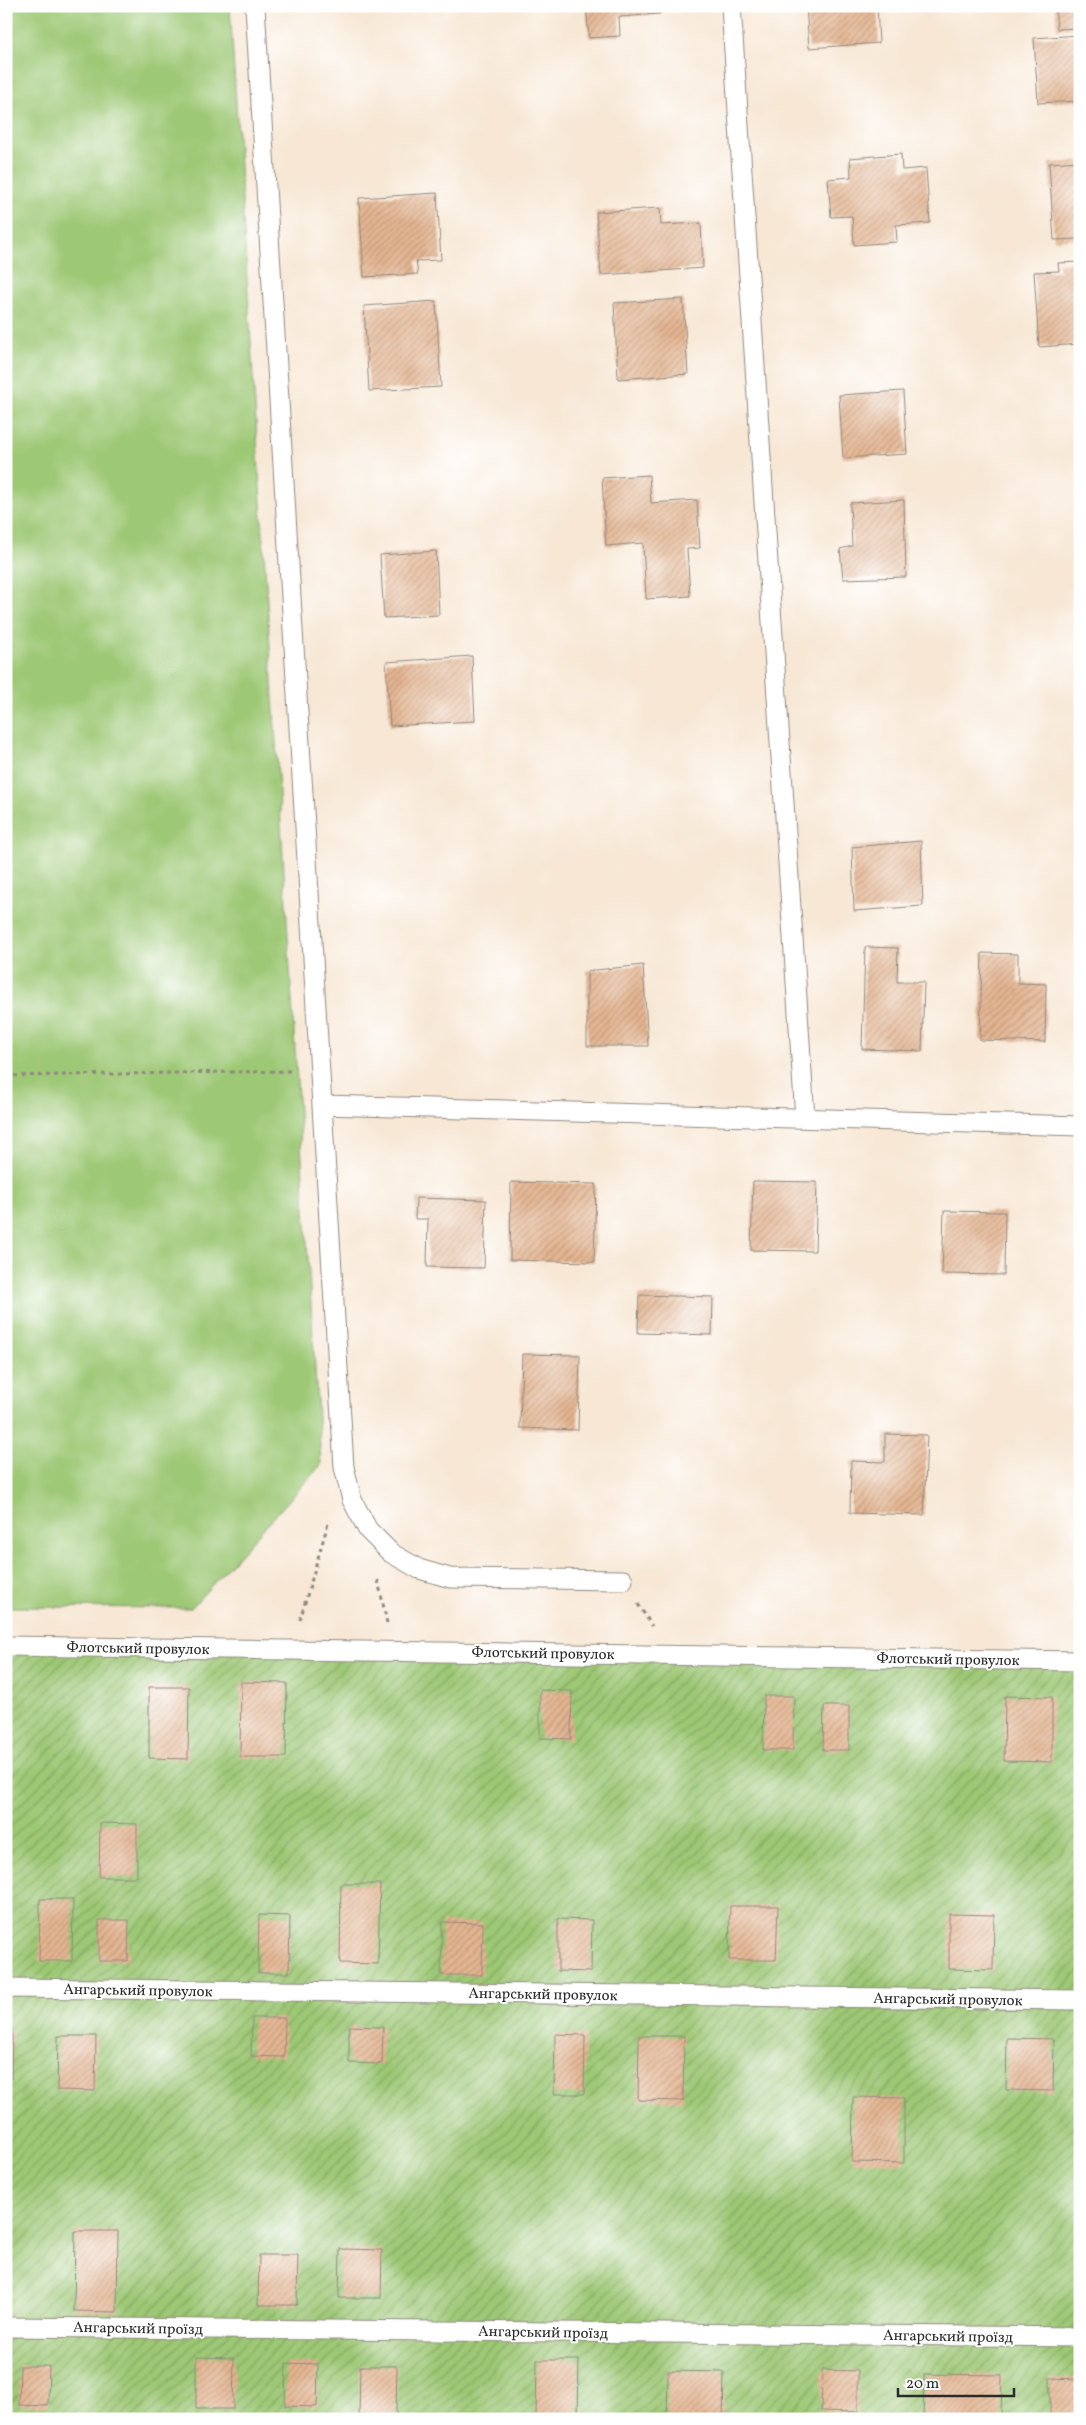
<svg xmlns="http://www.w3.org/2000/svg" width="1086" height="2425" font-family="Vollkorn,serif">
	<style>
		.grass { fill: #9dc875; stroke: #647a50 }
		.garden { fill: url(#garden-furrows); stroke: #647a50 }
		.building { fill: url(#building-hatch) }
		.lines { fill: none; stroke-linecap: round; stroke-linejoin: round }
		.service-casing { stroke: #918980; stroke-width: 21 }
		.path { stroke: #918980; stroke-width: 3; stroke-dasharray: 4 4; stroke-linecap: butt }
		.service { stroke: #fff; stroke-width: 19 }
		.labels { text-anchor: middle; stroke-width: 4; stroke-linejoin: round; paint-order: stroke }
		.street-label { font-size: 15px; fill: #2b2b2b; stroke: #fff }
	</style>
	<defs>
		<pattern id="garden-furrows" width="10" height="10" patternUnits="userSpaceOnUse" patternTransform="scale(1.25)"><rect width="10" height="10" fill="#9dc875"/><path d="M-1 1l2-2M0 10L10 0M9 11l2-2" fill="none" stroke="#80a360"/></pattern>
		<pattern id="building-hatch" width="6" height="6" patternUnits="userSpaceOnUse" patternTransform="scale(1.25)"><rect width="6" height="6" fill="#e5b692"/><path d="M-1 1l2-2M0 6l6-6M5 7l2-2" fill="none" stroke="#ba9477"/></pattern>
	</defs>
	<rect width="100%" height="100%" fill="#fff"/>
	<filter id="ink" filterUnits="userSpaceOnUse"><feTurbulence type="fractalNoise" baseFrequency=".02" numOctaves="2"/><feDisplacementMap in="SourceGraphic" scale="10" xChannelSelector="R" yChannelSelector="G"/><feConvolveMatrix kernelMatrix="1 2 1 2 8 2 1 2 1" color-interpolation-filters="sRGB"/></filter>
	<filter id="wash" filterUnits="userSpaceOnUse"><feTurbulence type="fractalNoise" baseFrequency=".0096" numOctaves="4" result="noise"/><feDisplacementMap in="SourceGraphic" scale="20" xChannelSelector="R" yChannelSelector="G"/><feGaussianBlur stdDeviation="1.12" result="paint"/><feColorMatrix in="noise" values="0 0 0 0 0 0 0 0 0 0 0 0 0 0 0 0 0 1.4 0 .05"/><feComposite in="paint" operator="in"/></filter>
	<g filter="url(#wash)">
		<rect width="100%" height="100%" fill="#f7e7d4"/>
		<path class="grass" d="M6,6h224l91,1459 -130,143 -185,-1z"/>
		<path class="garden" d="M6,1646l1074,15v758h-1074z"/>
		<g id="blocks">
			<path class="building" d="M586,6h73l1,8 -41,3 1,19 -31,2z
				M806,6h71l2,37 -70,5z
				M1055,6h25v22l-23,1z
				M1080,35v66l-42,2 -4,-65z
				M901,154l1,16 24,-2 4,55 -34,2 1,17 -43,3 -2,-29 -21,1 -3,-38 23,-2 -1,-19z
				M1080,161v78l-26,1 -5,-77z
				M437,193l4,67 -25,1 2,13 -54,3 -5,-79z
				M660,208l1,17 40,-2 2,45 -102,7 -5,-63z
				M1080,262v82l-41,3 -5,-75 25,-1 -1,-8z
				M683,299l5,75 -70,5 -4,-76z
				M436,301l5,86 -72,4 -5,-85z
				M903,391l4,63 -64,4 -4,-63z
				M649,475l2,28 46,-3 3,48 -13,1 3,47 -44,3 -3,-56 -37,3 -4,-68z
				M904,500l2,77 -63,2 -3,-30 12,-3 -2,-43z
				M436,551l3,64 -55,3 -4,-63z
				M472,656l3,65 -85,5 -4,-64z
				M921,841l2,65 -69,5 -2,-64z
				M865,947l33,1 -1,34h27l-2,69 -60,-2z
				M982,953l36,1v29l28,1 -1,58 -65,-2z
				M643,965l5,81h-61v-75z
				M753,1181l64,1 -2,69 -64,-1z
				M511,1182l85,2 -2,78 -84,-2z
				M416,1198l70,2 -2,68 -57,-1 1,-48h-13z
				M944,1211l61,1 -1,63 -62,-1z
				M639,1295l74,2 -1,38 -74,-2z
				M522,1354l58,1 -2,75 -58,-2z
				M885,1434l42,1 -3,80 -74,-2 1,-52 34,1z
				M241,1682l46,1 -1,74h-46z
				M149,1687h40l-1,72 -39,-1z
				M540,1690l32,1 -1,48 -31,-1z
				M764,1696h30l-1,54h-30z
				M1005,1696l47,1v65l-48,-1z
				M824,1706h25v44h-26z
				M100,1823l37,1v53h-38z
				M341,1884h39l-2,80 -38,-1z
				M40,1899h33l-1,62h-33z
				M730,1906h48l-2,54h-47z
				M949,1914l45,1 -1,55 -44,-1z
				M259,1915l31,1 -1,57h-31z
				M558,1919l34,1 -1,52 -33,-1z
				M99,1920h30l-1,41h-29z
				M442,1922l41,1 -1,52h-41z
				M252,2018h33l-1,39 -33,-1z
				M349,2026l34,1 -1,37 -33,-1z
				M6,2030h6l-1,49h-5z
				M555,2034l30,1 -1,59h-30z
				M58,2036h38l-1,55 -38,-1z
				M639,2036h45l-1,65 -45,-1z
				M1007,2038l47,1 -1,52 -47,-1z
				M853,2097l51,1v65l-52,-1z
				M75,2231h43l-1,81 -43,-1z
				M340,2249l42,1 -1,48h-42z
				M259,2255h39l-1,50h-39z
				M196,2357l38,1 -1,51h-37z
				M537,2360h42l-1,59h-42z
				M286,2363l32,1 -1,43 -32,-1z
				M20,2366h29l-1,40 -29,-1z
				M360,2366h37l-1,50h-37z
				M822,2370l36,1v41l-37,-1z
				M668,2371l56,1 -1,47h-56z
				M924,2374l78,1 -1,44h-78z
				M1050,2378l30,1v40h-30z"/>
		</g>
	</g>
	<g filter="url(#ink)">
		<use href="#blocks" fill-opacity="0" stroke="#918980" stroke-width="1"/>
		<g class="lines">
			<defs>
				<path id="service" d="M255,6l89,1461 8,33 16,30 23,23 28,16 31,9 173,2
					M731,6l74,1112
					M322,1105l758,21
					M6,1646l1074,15
					M6,1988l1074,12
					M6,2327l1074,10"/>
			</defs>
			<use href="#service" class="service-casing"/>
			<path class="path" d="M6,1076l284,-5
				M378,1580l9,43
				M638,1604l14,22
				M300,1620l29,-100"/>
			<use href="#service" class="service"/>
		</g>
	</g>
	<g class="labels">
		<g class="street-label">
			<text transform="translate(138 1648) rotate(1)" y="5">Флотський провулок</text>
			<text transform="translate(543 1653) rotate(1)" y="5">Флотський провулок</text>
			<text transform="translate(948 1659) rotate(1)" y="5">Флотський провулок</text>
			<text transform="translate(138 1990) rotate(1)" y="5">Ангарський провулок</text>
			<text transform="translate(543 1994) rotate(1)" y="5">Ангарський провулок</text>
			<text transform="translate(948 1999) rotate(1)" y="5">Ангарський провулок</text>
			<text transform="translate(138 2328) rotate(1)" y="5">Ангарський проїзд</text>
			<text transform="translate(543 2332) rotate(1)" y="5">Ангарський проїзд</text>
			<text transform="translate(948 2336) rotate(1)" y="5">Ангарський проїзд</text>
		</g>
	</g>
	<rect width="1086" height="2425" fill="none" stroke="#fff" stroke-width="25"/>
	<path d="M898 2388v8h116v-8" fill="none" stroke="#2b2b2b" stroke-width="2.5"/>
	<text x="906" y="2388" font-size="15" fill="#2b2b2b" stroke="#ffffff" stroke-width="4" paint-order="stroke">20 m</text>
</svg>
